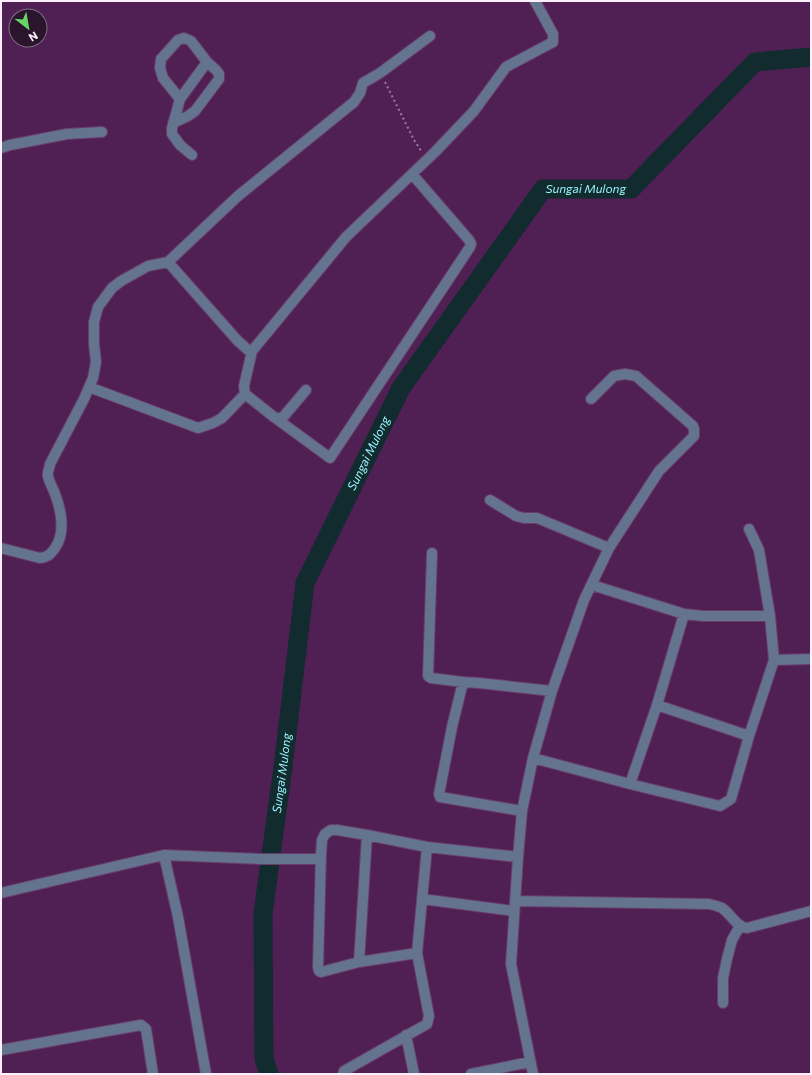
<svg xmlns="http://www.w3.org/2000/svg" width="812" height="1075" font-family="Commissioner,sans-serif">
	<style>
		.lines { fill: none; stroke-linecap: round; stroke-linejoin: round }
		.river { stroke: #112b2e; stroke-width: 19 }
		.minor-casing { stroke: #683d6c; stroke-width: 12 }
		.path { stroke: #9b7b9e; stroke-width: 2; stroke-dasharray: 2 3; stroke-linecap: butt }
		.minor { stroke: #64738e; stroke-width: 10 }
		.labels { text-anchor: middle; stroke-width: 3.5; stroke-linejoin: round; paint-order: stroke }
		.water-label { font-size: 12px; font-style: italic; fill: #98f5fe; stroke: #2a152c }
	</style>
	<rect width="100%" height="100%" fill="#502055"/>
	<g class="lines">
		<path class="river" id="s1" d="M269,1074l-5,-15 -1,-146 20,-146 22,-184 96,-195 142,-199h88l124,-127 56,-5"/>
		<defs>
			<path id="minor" d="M173,123l15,-7 7,-5 24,-32v-5l-3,-4 -9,-8 -16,-21 -7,-3 -6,2 -17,19 -1,9 3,10 17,21
				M1,148l9,-3 57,-11 35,-2
				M192,155l-12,-10 -8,-11v-6l8,-29 27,-37
				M168,262l69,78 11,10 4,1 94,-114 89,-85 39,-41 32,-44 47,-25v-8l-18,-33
				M252,351l-8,35 1,8 29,23 5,2 5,-3 22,-26
				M89,387l109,41 15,-5 9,-5 23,-24
				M274,417l56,41 140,-211 1,-3 -2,-4 -57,-66
				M490,500l26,16 8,2h13l72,30
				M749,529l10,21 11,66 4,44 37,-1
				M1,548l39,10c8,-1 11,-4 15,-10 11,-16 6,-38 0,-54 -2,-6 -6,-12 -7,-18 -1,-4 2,-9 2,-12l34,-65 9,-21 3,-16 -2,-18v-22l4,-15 14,-19 9,-7 27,-15 20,-4 70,-66 116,-94 6,-9 3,-10 17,-10 50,-37
				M432,553l-4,123 3,2 32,4 16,1 73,8
				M592,585l92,29 19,2h67
				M463,682l-11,45 -13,67 1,3 82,14
				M657,705l92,31
				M533,758l97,26 90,22 11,-7 18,-63 25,-76
				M630,784l27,-79 27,-91
				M427,847l91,10
				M164,855l14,62 28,157
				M1,893l163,-38 97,4h59
				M422,899l92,12
				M515,901l194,3c4,1 9,2 13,4 9,6 14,19 25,20l64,-17
				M359,962l8,-127
				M723,1003v-25l4,-19 5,-19 8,-14
				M406,1035l8,39
				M1,1050l140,-25 5,4 7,45
				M343,1074l1,-3 83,-47 2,-8 -12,-63 10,-106 -60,-12 -30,-5h-6l-6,4 -3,6 -1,14 -3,113 1,4 2,1 38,-10 58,-9
				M471,1074l59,-12
				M533,1074l-22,-110 7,-107 4,-46 11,-53 19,-67 32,-91 25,-52 50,-77 35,-35v-7l-1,-3 -57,-50 -11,-2 -11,2 -23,23"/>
		</defs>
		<use href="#minor" class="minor-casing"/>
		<path class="path" d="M385,82l29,58 8,12"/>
		<use href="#minor" class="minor"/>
	</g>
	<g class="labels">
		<g class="water-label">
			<text dy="4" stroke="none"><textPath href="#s1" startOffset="999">Sungai Mulong</textPath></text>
			<text dy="4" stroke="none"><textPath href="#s1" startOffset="639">Sungai Mulong</textPath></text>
			<text dy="4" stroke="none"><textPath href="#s1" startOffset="303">Sungai Mulong</textPath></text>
		</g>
	</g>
	<rect width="812" height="1075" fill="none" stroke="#faeffb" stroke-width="4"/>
	<g transform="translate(28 28) rotate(149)"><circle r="19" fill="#2a152c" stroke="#7d6c7f"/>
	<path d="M0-3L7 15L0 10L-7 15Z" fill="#66d467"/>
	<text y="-6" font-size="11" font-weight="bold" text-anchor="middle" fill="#faeffb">N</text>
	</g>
</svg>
